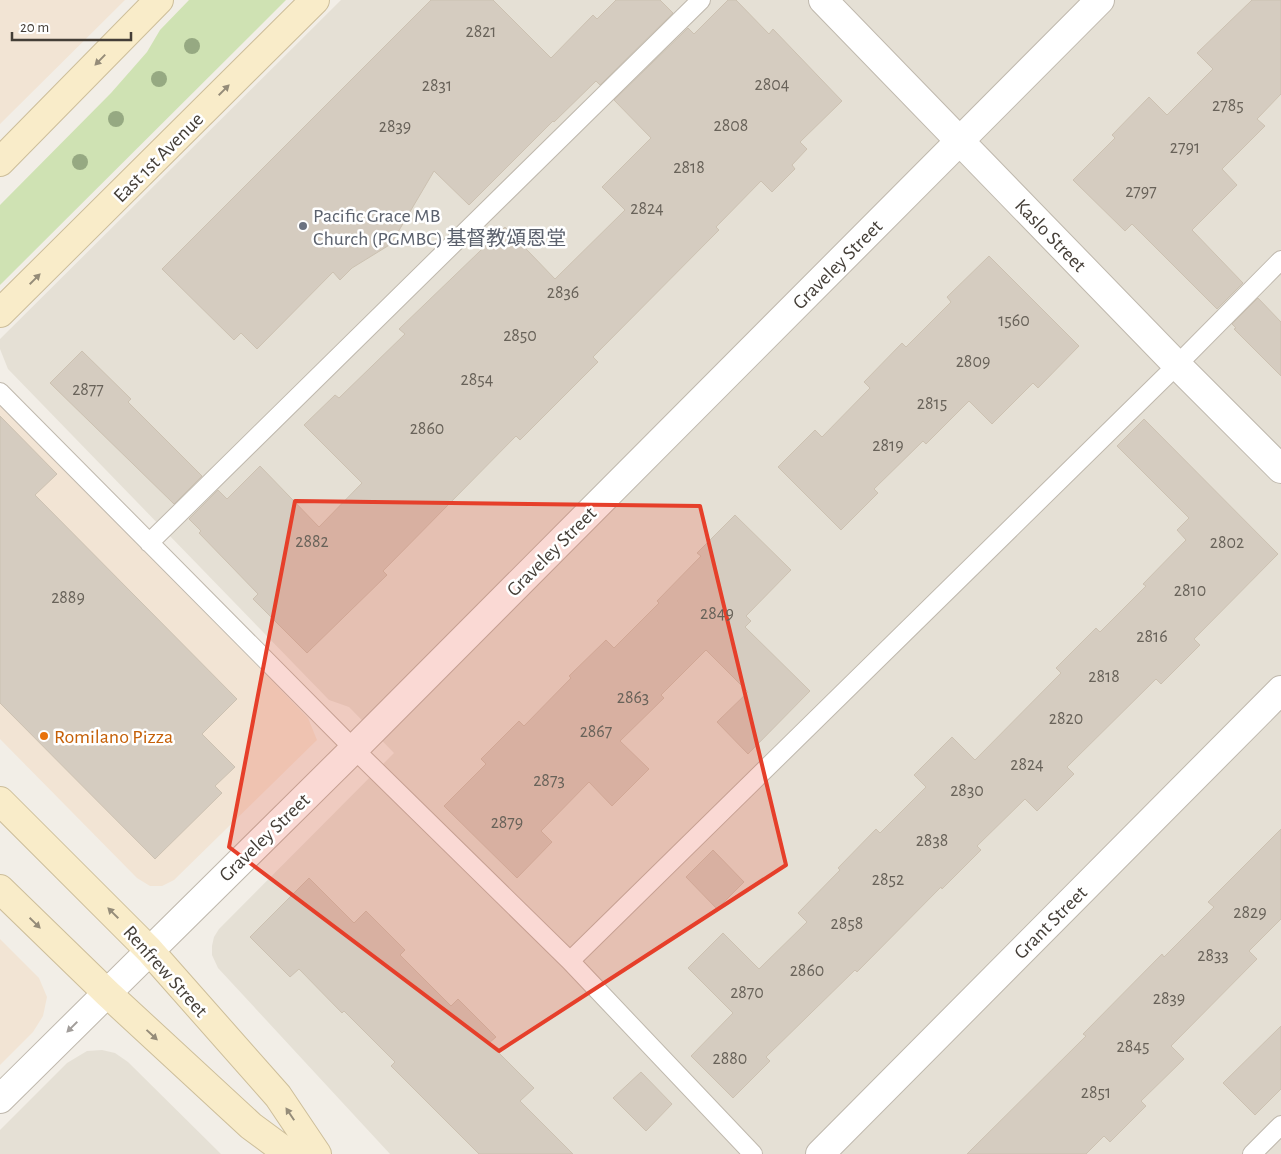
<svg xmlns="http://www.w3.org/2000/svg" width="1281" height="1154" font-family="'Alegreya Sans','Noto Sans SC',sans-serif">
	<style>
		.residential { fill: #e5e0d5 }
		.commercial { fill: #f2e4d4 }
		.green { fill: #cfe2b3 }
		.building { fill: #d5ccc0; stroke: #ccc1b1 }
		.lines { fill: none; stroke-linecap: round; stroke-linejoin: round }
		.lane-casing { stroke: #bfb8ad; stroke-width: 20 }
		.street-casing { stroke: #bfb8ad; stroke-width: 30 }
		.secondary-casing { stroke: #cdbe9a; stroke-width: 30 }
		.lane { stroke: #fff; stroke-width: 18 }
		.street { stroke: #fff; stroke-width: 28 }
		.secondary { stroke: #f9ecc9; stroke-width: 28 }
		.tree { fill: #96a982 }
		.oneway { fill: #958c79 }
		.oneway2 { fill: #a29e9b }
		.marked { fill: #e63f2a; fill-opacity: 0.2; stroke: #e63f2a; stroke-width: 4; stroke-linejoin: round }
		.worship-dot { fill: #6b7280; stroke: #fff; stroke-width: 2 }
		.food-dot { fill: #e8710a; stroke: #fff; stroke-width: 2 }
		.labels { text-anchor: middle; stroke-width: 5; stroke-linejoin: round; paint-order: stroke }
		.number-label { font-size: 18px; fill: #686259 }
		.street-label { font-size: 20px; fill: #443e37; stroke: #fff }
		.worship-label { font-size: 20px; fill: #5b616d; stroke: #fff; text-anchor: start }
		.food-label { font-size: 20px; fill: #c56008; stroke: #fff; text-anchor: start }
	</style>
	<rect width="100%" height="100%" fill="#f2eee7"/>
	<path class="residential" d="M341,0h940v1154h-891l-172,-186 -6,-13v-9l2,-9 5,-8 175,-176 -45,-46 -20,-7 -321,-331 -8,-20v-10z
		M102,1050l13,3 13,9 93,92h-221v-24l67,-67 20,-12z"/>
	<path class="commercial" d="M0,0h125l-125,124z
		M0,399l308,319 9,22 -143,140 -12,6h-12l-13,-8 -137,-139z
		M0,939l39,39 8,19 -4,19 -10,16 -33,33z"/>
	<path class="green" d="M189,0h97l-286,285v-80l111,-112 36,-41 13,-22z"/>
	<path class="building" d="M431,0h62l58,58 42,-43 4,4 19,-19h44l13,13 -73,72 -4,-4 -42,41 -1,-1 -84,84 -35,-34 -43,73 -39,24 -12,12 -7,-8 -76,77 -16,-16 -7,7 -72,-71z
		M728,0h8l33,34 4,-5 69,72 -42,41 7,7 -15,16 3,4 -23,23 -11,-11 -45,46 3,3 -126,127 5,5 -78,78 -4,-4 -133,135 4,4 -80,78 -54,-54 5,-5 -59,-61 2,-2 -12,-12 29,-29 9,9 33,-33 59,61 43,-44 -58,-58 31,-30 4,3 66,-64 -6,-5 106,-102 50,52 70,-69 -23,-23 49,-49 -37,-38 74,-72 6,6z
		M1252,0h29v94l-24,25 8,7 -43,43 15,16 -45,45 51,53 -26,26 -85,-85 -7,7 -52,-51 42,-42 -3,-3 37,-38 18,18 46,-46 -16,-16z
		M989,256l90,90 -41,42 -5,-5 -41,41 -23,-23 -43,43 -3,-3 -49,48 4,4 -37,37 -63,-63 37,-37 7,7 48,-49 -6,-6 38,-39 4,4 45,-45 -4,-5z
		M1258,298l23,24v54l-47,-47 2,-1 -4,-4z
		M82,351l49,48 -3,3 74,74 -28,28 -124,-121z
		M0,416l57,58 -22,21 202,204 -35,35 33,33 -20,19 7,7 -67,66 -155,-156z
		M1144,419l134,135 -84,85 6,6 -39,39 -5,-5 -89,88 7,7 -37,37 -12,-12 -48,47 4,4 -39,39 -1,-2 -84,85 -2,-2 -89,87 4,4 -37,37 -42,-42 42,-43 -45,-45 35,-35 36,36 48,-47 -9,-9 42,-43 -2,-2 38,-39 4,4 46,-46 -12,-12 38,-38 23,23 86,-87 -5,-5 40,-40 4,4 46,-46 -3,-2 43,-44 -9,-10 12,-12 -72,-72z
		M735,515l56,55 -45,46 5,5 -6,6 65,64 -62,63 -31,-32 31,-30 -42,-42 -45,45 3,3 -44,43 29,28 -37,37 -23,-24 -48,49 11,11 -35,36 -73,-72 42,-42 -5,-5 38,-38 5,5 47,-48 -2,-2 37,-36 8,8 45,-45 -2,-2 44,-45 -4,-3z
		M1281,829v90l-32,32 8,8 -86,87 13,13 -43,42 5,5 -36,36 -6,-6 -18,18h-119l119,-118 -3,-2 79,-80 2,3 50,-50 -6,-5z
		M713,850l31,32 -27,27 -31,-32z
		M309,878l45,45 12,-12 39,39 -5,5 51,51 7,-7 38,38 -7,6 45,45 -14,13 53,53h-94l-88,-88 4,-4 -51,-51 -2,2 -43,-44 -9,8 -40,-40z
		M1281,1026v63l-26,26 -32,-32z
		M641,1072l31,32 -26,27 -33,-33z"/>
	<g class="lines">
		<defs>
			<path id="lane" d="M0,392l354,357 216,212 183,193
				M149,543l552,-543
				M570,961l607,-596 104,-105
				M1252,1154l29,-29"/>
			<path id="street" d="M823,0l354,365 104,104
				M0,1099l354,-350 746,-749
				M820,1154l461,-464"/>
			<path id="secondary" d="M0,162l159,-162
				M0,313l315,-313
				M0,801l149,149 129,146 39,58
				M0,889l107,104 144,133 38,28"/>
		</defs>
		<use href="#lane" class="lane-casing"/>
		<use href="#street" class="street-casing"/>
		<use href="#secondary" class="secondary-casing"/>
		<use href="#lane" class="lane"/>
		<use href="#street" class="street"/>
		<use href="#secondary" class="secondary"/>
	</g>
	<g class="tree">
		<circle cx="192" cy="46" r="8"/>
		<circle cx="159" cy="79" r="8"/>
		<circle cx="116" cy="119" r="8"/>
		<circle cx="80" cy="162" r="8"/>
	</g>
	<defs><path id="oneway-solid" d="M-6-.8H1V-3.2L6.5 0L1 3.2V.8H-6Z" transform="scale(1.25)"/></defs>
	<g class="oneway">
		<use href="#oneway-solid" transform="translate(100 60) rotate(134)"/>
		<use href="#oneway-solid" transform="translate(224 90) rotate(-45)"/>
		<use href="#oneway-solid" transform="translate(35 279) rotate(-45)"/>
		<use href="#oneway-solid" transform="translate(113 913) rotate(-135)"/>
		<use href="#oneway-solid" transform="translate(35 923) rotate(44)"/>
		<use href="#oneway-solid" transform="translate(152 1035) rotate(43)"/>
		<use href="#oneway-solid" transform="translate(290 1114) rotate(-124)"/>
	</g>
	<use class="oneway2" href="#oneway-solid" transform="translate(72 1027) rotate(135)"/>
	<path class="marked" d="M295,501l405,5 86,359 -287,186 -270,-204z"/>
	<circle class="worship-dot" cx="303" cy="226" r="5"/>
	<circle class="food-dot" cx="44" cy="736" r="5"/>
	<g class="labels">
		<g class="number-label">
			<text x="481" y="37">2821</text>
			<text x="772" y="90">2804</text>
			<text x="437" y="91">2831</text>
			<text x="1228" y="111">2785</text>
			<text x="731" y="131">2808</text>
			<text x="395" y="132">2839</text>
			<text x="1185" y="153">2791</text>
			<text x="689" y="173">2818</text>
			<text x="1141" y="197">2797</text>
			<text x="647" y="214">2824</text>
			<text x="563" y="298">2836</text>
			<text x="1014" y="326">1560</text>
			<text x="520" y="341">2850</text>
			<text x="973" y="367">2809</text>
			<text x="477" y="385">2854</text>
			<text x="88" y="395">2877</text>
			<text x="932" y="409">2815</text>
			<text x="427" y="434">2860</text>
			<text x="888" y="451">2819</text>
			<text x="312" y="547">2882</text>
			<text x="1227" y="548">2802</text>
			<text x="1190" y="596">2810</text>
			<text x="68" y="603">2889</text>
			<text x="717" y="619">2849</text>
			<text x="1152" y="642">2816</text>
			<text x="1104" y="682">2818</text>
			<text x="633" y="703">2863</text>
			<text x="1066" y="724">2820</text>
			<text x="596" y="737">2867</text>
			<text x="1027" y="770">2824</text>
			<text x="549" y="786">2873</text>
			<text x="967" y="796">2830</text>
			<text x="507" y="828">2879</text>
			<text x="932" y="846">2838</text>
			<text x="888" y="885">2852</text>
			<text x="1250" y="918">2829</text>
			<text x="847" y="929">2858</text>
			<text x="1213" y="961">2833</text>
			<text x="807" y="976">2860</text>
			<text x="747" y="998">2870</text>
			<text x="1169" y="1004">2839</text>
			<text x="1133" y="1052">2845</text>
			<text x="730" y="1064">2880</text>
			<text x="1096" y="1098">2851</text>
		</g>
		<g class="street-label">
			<text transform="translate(158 157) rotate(-45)" y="7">East 1st Avenue</text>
			<text transform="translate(1051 235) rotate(46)" y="7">Kaslo Street</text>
			<text transform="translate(837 264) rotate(-45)" y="7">Graveley Street</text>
			<text transform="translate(551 551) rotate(-45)" y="7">Graveley Street</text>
			<text transform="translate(264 837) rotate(-44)" y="7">Graveley Street</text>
			<text transform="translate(1050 922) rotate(-45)" y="7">Grant Street</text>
			<text transform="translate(166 971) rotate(48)" y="7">Renfrew Street</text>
		</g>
		<g class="worship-label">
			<text x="313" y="222">Pacific Grace MB<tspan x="313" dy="23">Church (PGMBC) 基督教頌恩堂</tspan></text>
		</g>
		<g class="food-label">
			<text x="54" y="743">Romilano Pizza</text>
		</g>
	</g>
	<path d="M12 32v8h119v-8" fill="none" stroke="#443e37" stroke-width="2.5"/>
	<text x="20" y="32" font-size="15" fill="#443e37" stroke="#ffffff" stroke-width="4" paint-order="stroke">20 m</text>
</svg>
